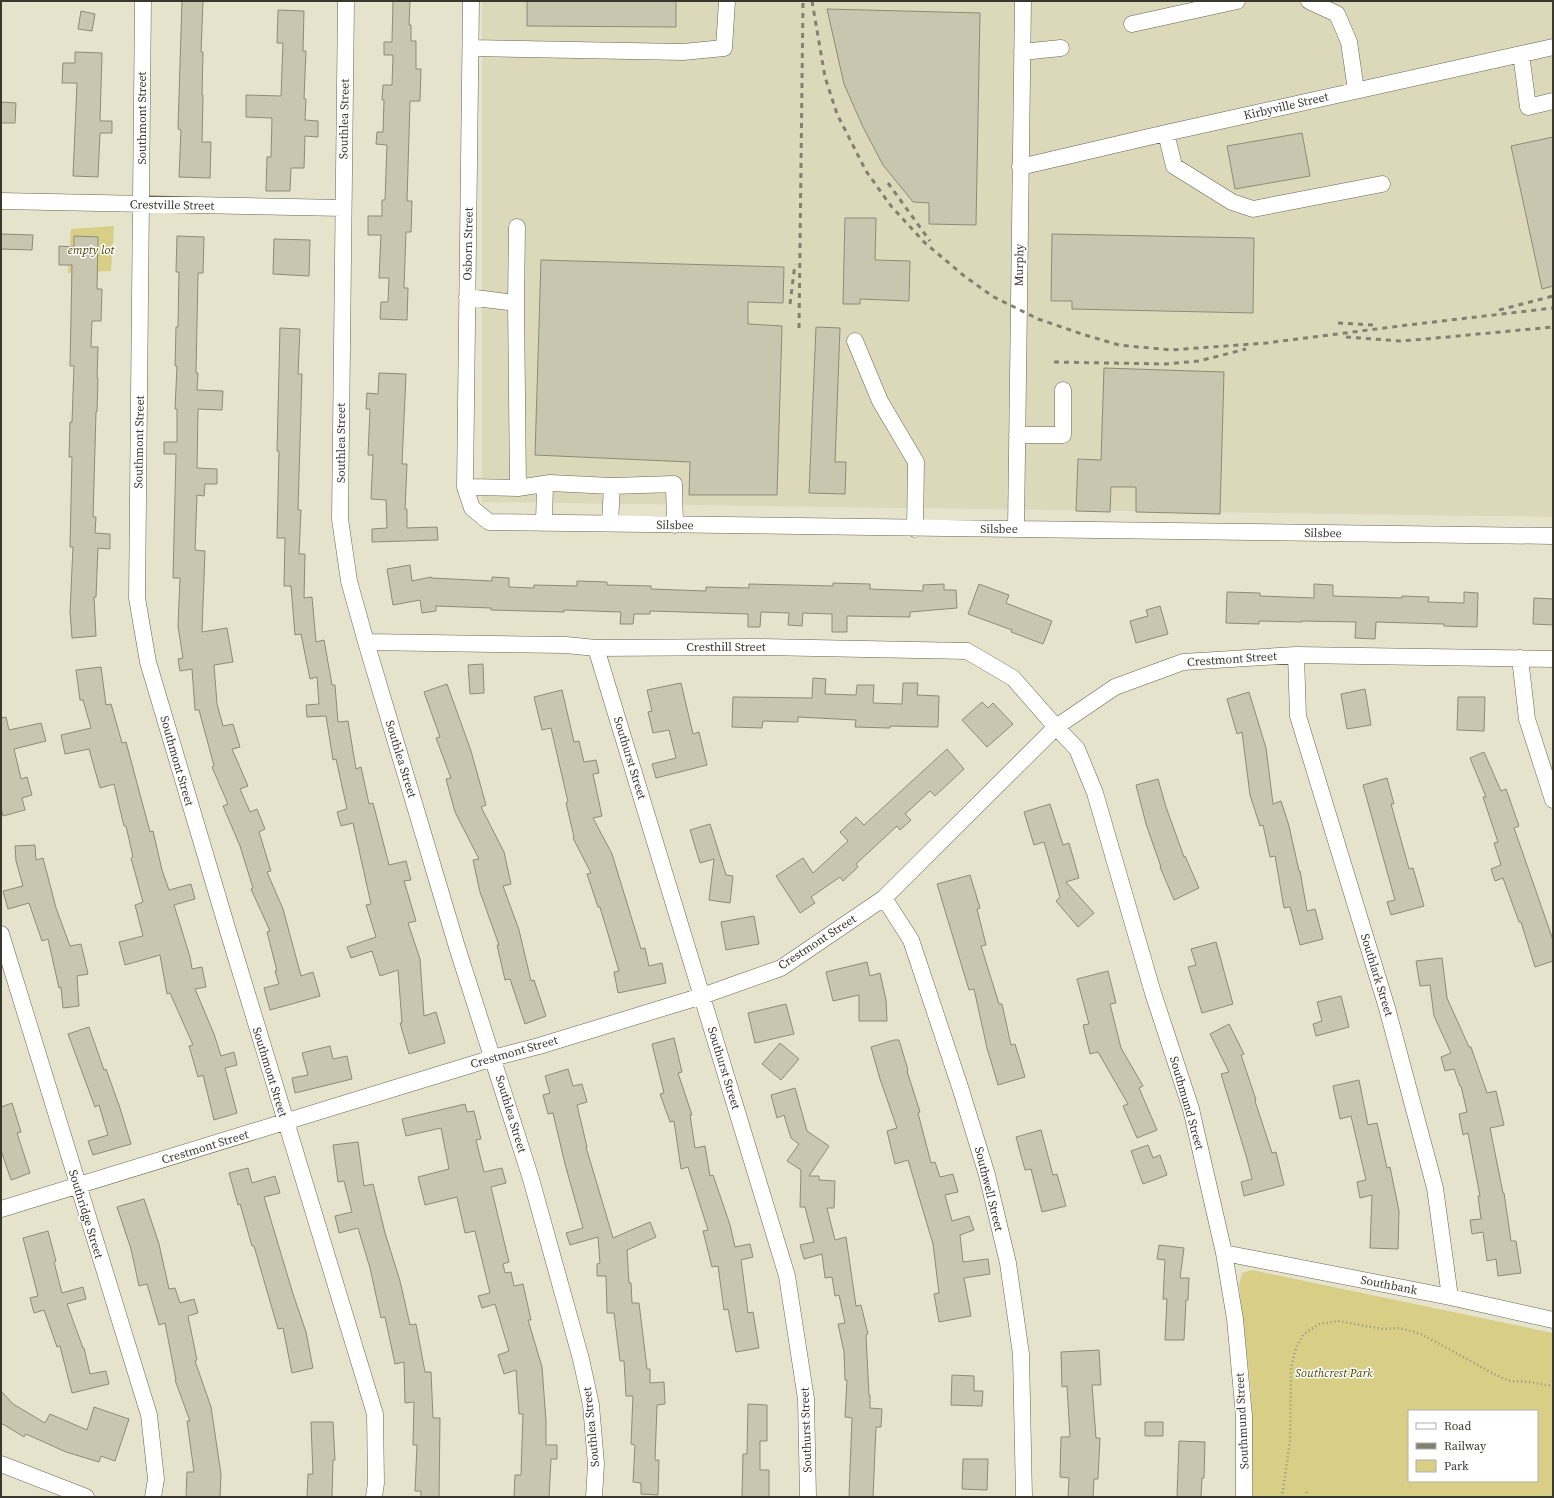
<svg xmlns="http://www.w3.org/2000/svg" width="1554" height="1498" font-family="'Source Serif 4',serif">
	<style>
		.built { fill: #dcd8ba }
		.green { fill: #d8ce86; fill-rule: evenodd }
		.building { fill: #c9c6b0; stroke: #8d8b76 }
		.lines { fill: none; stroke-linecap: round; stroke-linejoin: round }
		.minor-casing { stroke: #676551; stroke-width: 17 }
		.path { stroke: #949282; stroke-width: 2.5; stroke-dasharray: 1 3; stroke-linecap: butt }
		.minor { stroke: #fff; stroke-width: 16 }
		.rail { stroke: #828071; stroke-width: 3; stroke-dasharray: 5 5; stroke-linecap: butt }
		.labels { text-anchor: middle; stroke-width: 3; stroke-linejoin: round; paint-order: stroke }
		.street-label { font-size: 12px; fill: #39382f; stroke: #fff }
		.park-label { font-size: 12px; font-style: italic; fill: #4f4600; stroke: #fff }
	</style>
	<rect width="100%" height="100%" fill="#e6e3cc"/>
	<path class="built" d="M482,1h1071v516l-1071,-15z"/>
	<path class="green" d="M114,226l-3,45 -43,2 3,-44z
		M1252,1270l301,63v164h-300l-2,-107 -12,-105 3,-12zM1409,1411h128v70h-128z"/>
	<path class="building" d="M182,1h21l-2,51h2l-1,43h1l-1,47h9l-1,36 -31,-1 2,-47 -3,-1z
		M393,1h17l-1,24h2v16h5v28h5l-1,32h-10l-3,100h5l-1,31h-5l-2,56h4l-1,32 -27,-1 1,-17h7l1,-24h-10l2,-43h-13v-19h14v-16h3l2,-55 -11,-1 1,-12h6l1,-32h-2l1,-15h9l1,-30h-9v-13h8z
		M527,1h149v26l-149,-1z
		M827,9l153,4 -4,212 -47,-1v-21l-16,-1 -30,-37 -20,-38 -19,-43z
		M278,10l26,1 -1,40h3l-2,48h2l-1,21 13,1v16l-13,-1 -1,32h-13l-1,23h-24l1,-34h4l1,-39 -26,-1v-22l35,1 2,-53h-6z
		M81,11l14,3 -3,17 -14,-2z
		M75,52l27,1 -2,68h12v12h-12l-2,44 -25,-1 4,-93h-15l1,-20h12z
		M1,102l15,1 -1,20h-14z
		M1302,133l8,43 -75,13 -8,-43z
		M1553,137v149l-11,3 -31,-143z
		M845,218h31l-1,42 35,1 -1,40 -49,-2v5h-17z
		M1,234l32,1 -1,15 -31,-1z
		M1052,234l202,4 -1,75 -181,-4v-8h-21z
		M74,236l24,1 -1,52h5l-1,32h-9l-1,26h7l-1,31h1l-1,34h-1l-3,105h3l-1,16 15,1v15l-12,-1 -2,49h-2l2,39 -24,2 -2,-27 3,-64h-3l2,-90h-3l1,-35h2l2,-56h-4l2,-101h-13v-19l15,1z
		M177,236l27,1 -1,36h-5l-2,100h2l-1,17 26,1 -1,19 -24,-1 -1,59 20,1v15h-12l-1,12 -7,-1 -2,55 10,1 -3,81 25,-4 6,34 -19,3 3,39 6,22 10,-2 7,23 -8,2 16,37 -8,3 10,23 7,-3 8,20 -6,3 12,39 -4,1 16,37 18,67 12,-4 7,24 -50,14 -6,-22 15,-4 -4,-13h2l-10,-39 3,-1 -19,-42 2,-1 -13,-42 -17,-40 5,-2 -16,-37 2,-1 -15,-56h-4l-3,-41 -12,2 -2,-12 5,-1 -5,-32 2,-48h-7l3,-124h-12v-12h13v-33h-2l2,-43h-2l1,-39h2l1,-55h-3z
		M274,239l36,1 -1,36 -36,-2z
		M541,260l243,7 -1,36 -35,-1v22l34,2 -5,169h-88l1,-33 -155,-7z
		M816,327l24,1 -5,134h11l-1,32 -36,-1z
		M280,328l20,1 -2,45h4l-4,136h3l-2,44h6l-1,44 8,-1 4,45 8,-2 8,45h3l3,37 10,-1 8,48 5,-2 8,37 4,-1 16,62 17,-4 5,19 -7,1 12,40 -8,2 12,36 4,57 12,-4 9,31 -36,11 -9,-31h2l-4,-53 -18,6 -8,-25 -21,7 -4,-11 29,-10 -10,-32 5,-1 -18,-81 -12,3 -4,-14 10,-3 -11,-50 -3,1 -7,-44 -19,1 -1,-12 13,-1 -2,-27 -7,2 -9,-45 -6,1 -4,-49h-7l1,-48h-8l2,-87h-2z
		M1104,368l120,4 -4,142 -84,-2v-25h-25l-1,25 -34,-1 2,-52 23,1z
		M379,373l27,1 -4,90h5l-2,45h2v19l30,-1 1,13 -66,2v-13l15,-1 -1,-28 -15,-1 2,-44h-5l2,-46h-4l1,-16 11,1z
		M410,565l2,16 19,-4v1l61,3v-4l17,1v9l25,1v-3l43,1v-5l30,1v3l44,1v3l55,2v-4l43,1v-4l84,2v-3l37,1v5l53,2v-6l21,-1v6h12l1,18 -47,4v5l-63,-1v16h-15v-18l-29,-1 -1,13 -14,-1 1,-12 -28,-1 -1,15h-12v-13l-98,-3v3h-16l-1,10h-13l1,-12 -57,-2v2l-73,-2v-2l-55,-2v5l-14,2 -2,-13 -27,5 -6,-36z
		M979,584l30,11 -3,8 46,18 -9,23 -32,-12 1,-2 -44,-16z
		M1314,584l19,1v11l69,2v-2l27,1 -1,5 36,1v-11l14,1 -1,34 -33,-1v-2l-68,-2 -1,17 -20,-1 1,-16 -54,-1v1l-43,-1v3l-33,-1 1,-31 33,1v3l54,2z
		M1534,598l19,1v26l-20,-1z
		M1160,606l8,28 -32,9 -6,-22 18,-5 -2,-6z
		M483,664l1,29 -14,1 -2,-29z
		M101,667l5,38 5,-1 11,39 4,-1 24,90 3,-1 9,39 7,20 22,-6 4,15 -21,6 16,52 2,12 10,-2 4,20 -11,2 19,45 7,22 13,-4 3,13 -12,3 12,45 -23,7 -11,-45 -5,2 -9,-31 4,-1 -23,-52 -3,1 -7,-39 -35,10 -6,-23 24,-6 -8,-31 8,-3 -12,-44 2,-1 -7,-31h-2l-10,-42 -14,4 -11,-39 -24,5 -4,-19 30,-7 -8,-28h-3l-4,-30z
		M813,678l13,1 -1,15 31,1 1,-10h17l-1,18 29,1 1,-21h15l-1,12 22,1 -1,31 -48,-1v2l-35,-1 1,-7 -58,-3v5l-35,-1 -1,7 -30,-1 1,-30 79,1z
		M681,683l12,51 6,-2 8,33 -51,13 -4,-14 24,-6 -7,-28 -16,3 -5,-21 4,-1 -5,-21z
		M447,684l24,67 15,54 -5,2 23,45 7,32 -8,2 16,44 12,51 3,-1 12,36 -21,8 -15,-45 -5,1 -8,-35h2l-19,-53 -7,-32 6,-1 -24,-47 -9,-33 5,-1 -15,-40 4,-1 -16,-45z
		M1365,689l6,36 -24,4 -6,-35z
		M562,690l12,52 5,-1 5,21 12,-2 3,13 -6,1 9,42 -9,2 19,36 29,95 4,-1 4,18 13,-3 4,20 -48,10 -4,-21 5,-1 -19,-64h-2l-11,-33 4,-1 -18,-35 1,-1 -8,-34 2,-1 -17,-74 -9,2 -8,-33z
		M1249,692l17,56 7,56 8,-3 8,25 10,45h1l7,40 8,-2 8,30 -23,6 -10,-38 -6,1 -9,-52 -5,1 -7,-32 -3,1 -10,-31 -8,-63 -5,2 -10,-35z
		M1458,697h27l-1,34 -27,-1z
		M982,702l6,6 5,-5 20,21 -26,23 -25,-27z
		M6,717l3,13 32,-7 5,18 -32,8 7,30 6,-2 5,18 -10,3 3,12 -22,6 -2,-8v-90z
		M947,749l17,20 -29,27 -5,-5 -25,23 6,6 -11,10 -3,-4 -41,38 2,3 -15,14 -3,-4 -29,20 4,6 -15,10 -24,-37 27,-18 10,15 35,-32 -8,-9 16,-15 8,8z
		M1484,752l17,39 5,-2 13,37 -5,2 39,112v21l-18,6 -14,-45h-2l-16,-44 -8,3 -4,-12 10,-4 -7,-22 4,-1 -15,-45h3l-16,-39z
		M1387,778l7,26h-3l18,65 4,-1 11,38 -33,9 -4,-13 8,-2 -32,-115z
		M1158,779l8,28 18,50 1,-1 14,32 -25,12 -14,-33h1l-15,-43 -10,-39z
		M1050,804l13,41 6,-2 10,35 -13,4 28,31 -16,14 -22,-26 4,-4 -16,-55 -10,3 -10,-33z
		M710,824l16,51 7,1 -3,27 -21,-3 5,-41 -14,4 -10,-33z
		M35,845l1,15 7,-2 13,50 14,38 11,-2 7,30 -11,2 2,30 -16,2 -2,-21 -2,1 -11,-49 -6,2 -13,-38 -21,6 -5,-18 20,-5 -7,-25 -1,-15z
		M970,875l10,33 -3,1 9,36 -5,1 18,58h3l9,41 4,-1 10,33 -27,8 -11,-37 -13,-59 -5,1 -32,-106z
		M754,916l5,28 -33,6 -5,-28z
		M1216,942l17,62 -31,9 -14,-46 8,-2 -5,-16z
		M1442,958l5,40 22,49h2l16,46 9,-2 8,34 -14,3 13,65h1l7,48h5l5,32 -23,3 -2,-17 -9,2 -4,-29 -11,2 -2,-14 11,-1 -3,-23h2l-12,-63 -5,2 -4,-21 8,-2 -6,-26h-1l-6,-17 -9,2 -4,-14 10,-4 -17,-37 -4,-31 -10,1 -4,-25z
		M867,962l3,14 10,-3 6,27 1,21h-28v-26l-26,6 -7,-29z
		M1108,971l8,32 -6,1 11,44 22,38 -4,2 18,42 -20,8 -14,-32 5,-2 -30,-52 -8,2 -7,-29 6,-1 -12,-45z
		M1341,996l8,31 -33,9 -3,-12 9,-3 -5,-19z
		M786,1004l8,30 -39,9 -7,-30z
		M1229,1024l15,30 -3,1 15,45 -1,1 17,52 4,-1 8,33 -40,11 -3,-14 11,-3 -5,-20 -26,-85 8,-2 -19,-38z
		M89,1027l15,43 2,-1 14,39 11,36 -38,11 -5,-14 20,-6 -9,-30 -4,2 -27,-73z
		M674,1038l8,34 -4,1 14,42h-2l5,33 10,-2 5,30 3,-1 17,50 5,22 15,-3 3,13 -12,3 7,53 5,-1 6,36 -23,4 -8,-43 -4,1 -6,-44 -6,1 -9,-36 5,-1 -20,-63 -7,2 -7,-48 -4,1 -10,-28 4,-1 -12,-49z
		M894,1040h5l9,30 -1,1 13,41 -2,1 13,50 4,-1 5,15 13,-3 5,18 -13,3 7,26 17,-5 5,14 -14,5 3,27 25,-3 2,15 -26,4 7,38 -32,6 -5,-28 5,-1 -6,-49 -25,-84 -13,4 -8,-33 10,-3 -17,-49 -9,-32z
		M780,1043l19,16 -18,21 -19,-16z
		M330,1046l3,13 14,-3 5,23 -57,14 -3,-15 16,-3 -6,-22z
		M568,1069l5,17 9,-2 5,18 -10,3 10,42h-1l27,91 37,-16 6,15 -29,13 2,33h2l1,20h7l8,66h3v14l14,-1 1,22 -8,1 -2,55h4l-1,35 -17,-1v-11l-8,-1 2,-37 -4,-1 2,-48h-7l-2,-35h-4l-6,-48h-7l-1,-37h-9v-12l3,-1 -2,-26 -28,8 -4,-12 17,-5 -18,-64 -12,-51 -5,1 -5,-19 7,-2 -5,-17z
		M1359,1080l9,45 9,-2 10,45 3,-1 9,44 -1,38 -28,-1 2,-53 -12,3 -3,-16 9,-2 -15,-64 -11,3 -7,-33z
		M795,1088l12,43 22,15 -20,30h10v4l16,1 -1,27h-7l8,32 11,-3 10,69 5,-1 7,29 -2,1 3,60h1v13l12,1 -1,18h-5l-3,70h-24l3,-79 -7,-1 2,-37h-2l-1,-28 -6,-28 7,-1 -6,-28 -4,1 -3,-19 -7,1 -3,-24 -18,5 -4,-14 14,-3 -9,-35h-5l1,-37 -14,-9 12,-17 -8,-6 -7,-23 -7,3 -6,-23z
		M12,1103l9,29 -4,1 13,40 -19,7 -10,-30v-43z
		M465,1104l2,8 7,-1 7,28 -5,1 8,32 18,-4 4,15 -15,4 18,75 -6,2 2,9 6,-1 3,14 9,-2 8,36h-3l14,47 4,54v24h11v14h-6l-2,38h-35l1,-22h6l2,-61h-4l-3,-44 -12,4 -6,-19 11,-4 -14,-47 -13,4 -4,-12 12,-3 -15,-62 -10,2 -8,-36 -32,8 -7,-28 31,-8 -8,-41 -35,8 -4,-17z
		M1041,1130l12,45 4,-1 9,32 -24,6 -11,-43 -6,1 -9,-33z
		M358,1142l6,44 9,-2 12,49 15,48 10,44 6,-1 9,48h6l2,46h7l-1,79h-18v-6h-6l2,-46h-4l1,-43 -9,1 -1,-41 -9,2 -10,-47 -4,1 -11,-50 -12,-40 -19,5 -4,-17 17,-4 -8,-31 -6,1 -5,-37z
		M1148,1145l5,13 7,-3 7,20 -24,9 -12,-33z
		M248,1168l4,15 23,-7 5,17 -16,4 29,97 13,38 7,36 -21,5 -9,-45 -5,1 -24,-83h-2l-12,-42 -2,1 -9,-32z
		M144,1199l15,45 10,45 6,-1 5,15 14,-4 4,14 -10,3 9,44 -2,1 16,46 10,67 -1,23h-34l1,-25h7l-7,-51h3l-15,-41h1l-11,-57 -6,2 -12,-41 -8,2 -8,-37 -14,-42z
		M48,1231l8,30 -2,1 8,31 21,-6 3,12 -19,5 16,44h1l6,26 16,-3 3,13 -37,9 -12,-47 -3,1 -13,-37 -10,3 -4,-15 8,-2 -15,-58z
		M1159,1245l25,3 -4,30h9l-1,22h-2l-2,40h-19l2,-41h-4l2,-39 -8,-1z
		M1099,1350l2,35h-9l4,53h4l-2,41h-4l-1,18h-25l1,-19 -9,-1 1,-40h9l-3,-51 -5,1 -1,-35z
		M952,1375l22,1v15h9l-1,15 -31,-1z
		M1,1391l12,13 32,19 5,-9 37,16 7,-23 35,12 -14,42 -14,-5 -2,6 -33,-10 -40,-18 -2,3 -23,-14z
		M748,1404l19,1v36h-7v29h9v27h-27l1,-43h4z
		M311,1422h22l2,38h-2l-1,37h-25l1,-23h5z
		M1145,1422h18v14h-18z
		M1179,1441l26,1 -1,36h-2l-1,19h-24z
		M963,1459h25l-1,31 -25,-1z"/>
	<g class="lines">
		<defs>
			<path id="minor" d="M143,1l-6,597 11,64 80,269 147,483 1,69 -2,14
				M346,1l-6,518 9,62 17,61 91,305 74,232 50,180 10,46 5,59 -2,33
				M471,1l-6,486 7,21 17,14 1064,14
				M1309,1l28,13 12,28 7,48
				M1132,24l105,-23
				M471,48l212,4 41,-4 3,-47
				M1022,52l39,-4
				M1521,54l7,53 25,-6
				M1166,133l8,33 58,36 21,7 129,-25
				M1020,167l146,-34 387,-86
				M1,201l342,7
				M517,227l-1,76 2,185
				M467,297l49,6
				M855,341l25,60 36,61 -1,67
				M1017,435h46v-45
				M465,487l53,1 32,-5 62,3 62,-2 1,41
				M544,523l1,-39
				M610,524l2,-38
				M1016,529l7,-528
				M366,642l200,3 30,3 160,-1 211,4 46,27 43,49 21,22 18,44 58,200 38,116 33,144 11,66 9,97v81
				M596,648l191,628 19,123 2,98
				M1296,655l2,61 89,292 48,180 15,109
				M1520,658l7,61 26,81
				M884,898l27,42 50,150 26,85 21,88 13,91 3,143
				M1,934l148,481 7,64 -3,18
				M1,1209l492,-151 46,-12 163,-50 79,-28 103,-70 172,-171 59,-40 68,-25 113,-7 257,4
				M1224,1253l226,44 103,23
				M1,1464l85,33"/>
		</defs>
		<use href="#minor" class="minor-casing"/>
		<path class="path" d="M1282,1497l8,-57 1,-72 5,-20 8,-14 15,-10 19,-3 45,8 17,-1 21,6 75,41 13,6 20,1 24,4
			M1306,1497l1,-8"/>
		<use href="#minor" class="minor"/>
		<path class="rail" d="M812,1l13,76 12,37 29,57 25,35 33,36 39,33 29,21 46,23 47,16 34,10 52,5 95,-7 142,-18 145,-17
			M888,183l42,58
			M790,304l5,-40
			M1499,310l54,-14
			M1338,323l36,2
			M799,328l4,-327
			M1346,337l54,4 26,-2 127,-12
			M1054,362l111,2 34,-3 47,-12"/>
	</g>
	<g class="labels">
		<g class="street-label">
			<text transform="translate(1286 106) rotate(-13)" y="4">Kirbyville Street</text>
			<text transform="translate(142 118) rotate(-90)" y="4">Southmont Street</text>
			<text transform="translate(344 119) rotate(-89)" y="4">Southlea Street</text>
			<text transform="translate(172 205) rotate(1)" y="4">Crestville Street</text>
			<text transform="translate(468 244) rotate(-89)" y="4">Osborn Street</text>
			<text transform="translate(1019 265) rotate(-89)" y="4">Murphy</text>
			<text transform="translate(139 442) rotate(-89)" y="4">Southmont Street</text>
			<text transform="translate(341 443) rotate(-90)" y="4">Southlea Street</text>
			<text transform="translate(675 525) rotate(1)" y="4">Silsbee</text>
			<text x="999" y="533">Silsbee</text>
			<text transform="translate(1323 533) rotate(1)" y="4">Silsbee</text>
			<text x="726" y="651">Cresthill Street</text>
			<text transform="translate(1232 659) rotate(-4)" y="4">Crestmont Street</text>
			<text transform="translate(630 758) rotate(73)" y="4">Southurst Street</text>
			<text transform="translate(401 759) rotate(73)" y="4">Southlea Street</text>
			<text transform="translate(177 761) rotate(74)" y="4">Southmont Street</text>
			<text transform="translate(817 942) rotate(-33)" y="4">Crestmont Street</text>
			<text transform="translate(1377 975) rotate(73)" y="4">Southlark Street</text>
			<text transform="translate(514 1052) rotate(-16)" y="4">Crestmont Street</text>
			<text transform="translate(724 1068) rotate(73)" y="4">Southurst Street</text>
			<text transform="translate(270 1072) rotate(73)" y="4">Southmont Street</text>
			<text transform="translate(1187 1103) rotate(74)" y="4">Southmund Street</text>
			<text transform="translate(511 1114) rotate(73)" y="4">Southlea Street</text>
			<text transform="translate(205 1147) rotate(-17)" y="4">Crestmont Street</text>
			<text transform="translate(989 1189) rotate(76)" y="4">Southwell Street</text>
			<text transform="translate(86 1214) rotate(73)" y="4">Southridge Street</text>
			<text transform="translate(1389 1285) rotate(11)" y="4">Southbank</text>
			<text transform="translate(1242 1421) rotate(-93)" y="4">Southmund Street</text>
			<text transform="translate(591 1427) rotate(-96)" y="4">Southlea Street</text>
			<text transform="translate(806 1430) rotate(-92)" y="4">Southurst Street</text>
		</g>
		<g class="park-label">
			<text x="91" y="254">empty lot</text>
			<text x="1334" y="1377">Southcrest Park</text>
		</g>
	</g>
	<rect width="1554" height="1498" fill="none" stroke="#39382f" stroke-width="4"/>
	<rect x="1408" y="1410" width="130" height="72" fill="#ffffff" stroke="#b0afac"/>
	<rect x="1416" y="1423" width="20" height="6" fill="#ffffff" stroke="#b0afac"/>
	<text x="1444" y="1430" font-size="12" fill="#39382f">Road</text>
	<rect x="1416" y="1443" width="20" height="6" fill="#828071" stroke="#b0afac"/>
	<text x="1444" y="1450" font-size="12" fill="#39382f">Railway</text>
	<rect x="1416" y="1460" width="20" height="12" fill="#d8ce86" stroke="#b0afac"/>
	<text x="1444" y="1470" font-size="12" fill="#39382f">Park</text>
</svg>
